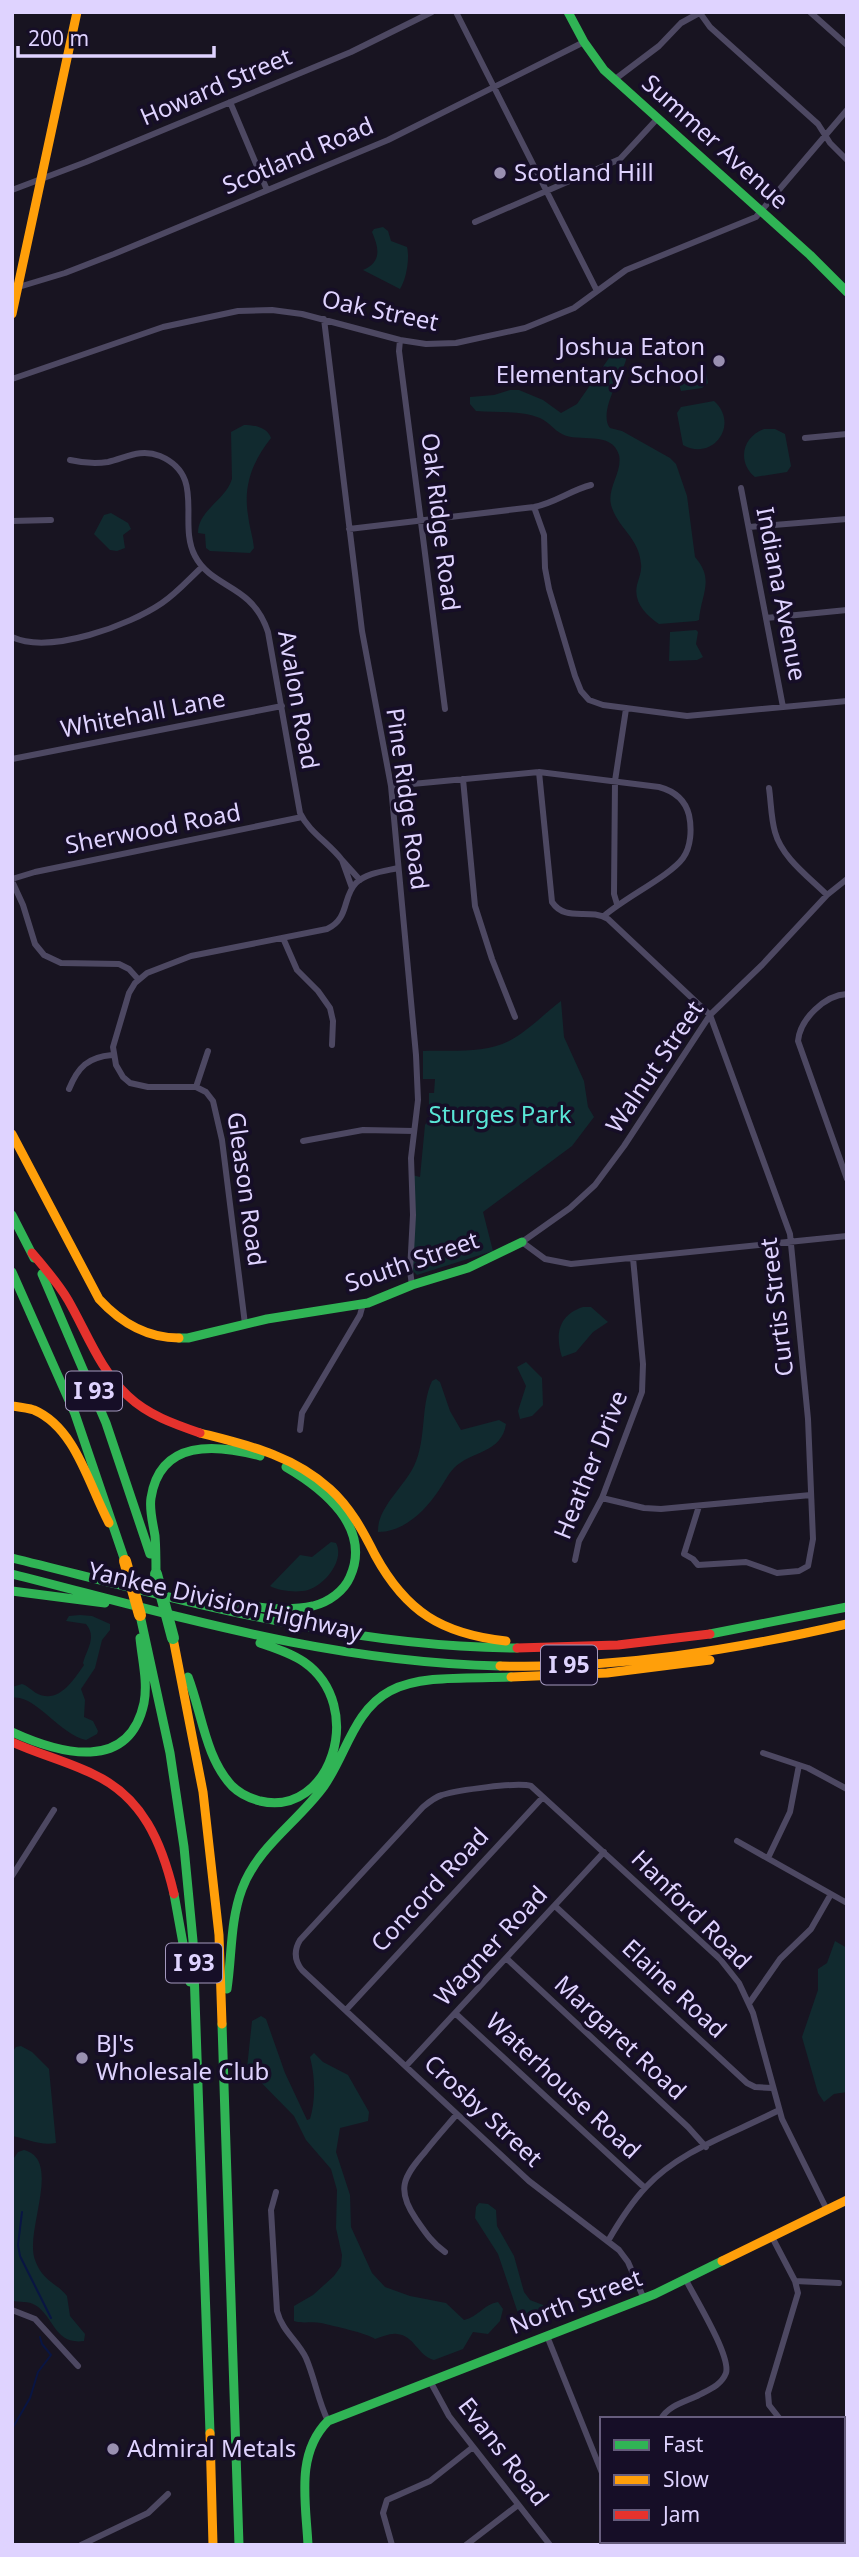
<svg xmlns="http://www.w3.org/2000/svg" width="859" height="2557" font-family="'Noto Sans',sans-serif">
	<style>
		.green { fill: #112a2f }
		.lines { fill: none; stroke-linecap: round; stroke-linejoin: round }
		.stream { stroke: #091543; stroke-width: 2 }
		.street { stroke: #4d4862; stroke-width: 6 }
		.fast { stroke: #30b455; stroke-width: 9 }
		.slow { stroke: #ff9f0a; stroke-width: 9 }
		.jam { stroke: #e5322d; stroke-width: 9 }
		.fast-bridge { stroke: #30b455; stroke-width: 12 }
		.slow-bridge { stroke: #ff9f0a; stroke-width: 12 }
		.poi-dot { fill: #9990b1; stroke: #160e27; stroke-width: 2.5 }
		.labels { text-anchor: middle; stroke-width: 7; stroke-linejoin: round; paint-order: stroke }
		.shield { fill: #160e27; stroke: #a398be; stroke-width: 2 }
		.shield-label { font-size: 23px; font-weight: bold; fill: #dfd3ff }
		.street-label { font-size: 24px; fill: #dfd3ff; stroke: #160e27 }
		.poi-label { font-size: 24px; fill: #dfd3ff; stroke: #160e27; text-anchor: start }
		.park-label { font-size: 24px; fill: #59e6d7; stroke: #160e27 }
	</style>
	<rect width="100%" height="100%" fill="#181421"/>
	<path class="green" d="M383,227l5,4 3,10 16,6c3,12 -1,33 -7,42l-37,-19c19,-8 16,-22 9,-38l2,-3z
		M621,346l5,5v9c-5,17 -28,53 -16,68l12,3 48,27 6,6 11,32 8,61c20,23 6,37 4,63l-3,1 -37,3c-13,-9 -26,-22 -22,-39 2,-7 5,-14 4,-21 -2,-26 -21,-34 -29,-56 -7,-19 11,-35 7,-53 -7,-25 -41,-12 -57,-21 -8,-4 -13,-12 -22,-16 -19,-8 -43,-5 -64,-7l-6,-7v-7l24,-2 16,-5h9l24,10 18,13 16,-9 39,-56z
		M699,369l7,4 2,10 -6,5 -21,3 -4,-14 3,-3z
		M714,401c26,23 -1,61 -31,44l-6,-32 4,-6z
		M244,425c10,0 23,2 27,13 -18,23 -28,47 -23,77 1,11 5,22 6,33l-4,5 -40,-2 -4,-3 -1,-14 -7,-1c0,-21 23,-31 32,-49l2,-5 -1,-47z
		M764,429h11l10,5 6,32 -4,6 -32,5c-18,-15 -13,-40 9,-48z
		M111,513l17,10 3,6 -8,6 2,13 -8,3 -7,-1 -16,-16 10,-19z
		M696,630l2,2 -2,12 7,13 -6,3 -28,1 1,-29z
		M561,1001l3,36 20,44 4,26 6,10 -22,29 -89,66 10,39 -76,24 -5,-5v-95l8,2 5,-52 4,-6v-26h5l1,-14h-12v-28c28,-1 61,3 86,-10 19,-10 35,-27 52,-40z
		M583,1307h8l17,15 -15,10 -17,20 -14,5c-7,-22 -4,-42 21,-50z
		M526,1362l16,16 1,27 -11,11 -12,3 -2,-8 8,-25 -9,-19z
		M436,1379l4,3 10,29 11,19 38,-10 7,4c-4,29 -35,27 -52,44 -6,6 -10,15 -15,22 -14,21 -35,42 -61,42 -1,-24 26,-45 36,-66 13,-27 6,-59 18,-85z
		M331,1542l5,1c9,17 -11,42 -28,47 -11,3 -29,1 -38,-4l30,-31 12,2z
		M80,1615l12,1 18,8v6l-8,10 -7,28 -14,21 4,11 -1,17 9,4 5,10 -1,3 -11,6c-26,-5 -52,-47 -74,-42v-11l10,-3c6,2 9,6 14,9 22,12 37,-12 48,-28l-1,-2c4,-14 14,-26 3,-39l-20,-3 3,-5z
		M835,1941l12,7v144l-13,2 -10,8 -6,-9 -16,-56 16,-47v-21l9,-6z
		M261,2016l5,3 19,54 22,47 3,-1c6,-20 5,-43 0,-62l4,-4 9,9 25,13 21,37 -1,9 -28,7 -4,24 14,43 1,32 21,46 13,14 25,9 36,7 18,17c14,-3 20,-16 34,-18l5,7 -3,12 -12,13 -15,-2 -10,17 -29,11c-16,-4 -20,-25 -37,-26 -7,-1 -15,3 -22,5 -8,-6 -42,-13 -54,-16 -9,-2 -18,1 -27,-2v-15l19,-11 21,-19 7,-10 1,-11 -6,-27 1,-38 -6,-21 -25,-29 -12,-24 -47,-48 5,-47z
		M21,2046l11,6 17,17 7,74c-16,3 -28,-4 -44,-7v-84l4,-5z
		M24,2150c39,10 0,81 11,110 8,22 21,22 32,36l3,20 15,18 -1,7c-30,4 -30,-25 -49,-36 -6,-4 -16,-3 -23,-4v-140l6,-9z
		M479,2203l9,1 8,6 1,16 17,30 10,36 6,8 13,5 2,7 -21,6 -5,-2 -21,-62 -23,-36 1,-11z"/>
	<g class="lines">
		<path class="stream" d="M22,2212l-4,33 2,11 31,62
			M12,2429l18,-31 8,-26 13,-17 -9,-11 -2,-7"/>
		<path class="street" d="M456,12l141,279
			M810,12l37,33
			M700,13l10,14 108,97 12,19 17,17
			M614,80l45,-34 22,-23 20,-11
			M230,102l37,88
			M12,190l74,-28 265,-110 81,-40
			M475,222l145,-63 37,-40
			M12,289l53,-16 49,-19 274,-114 196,-98
			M324,319l38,312 29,155 25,269 2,45 -7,58 2,57 -3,56 2,14
			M400,340l-1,11 46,358
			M12,379l151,-52 75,-16 34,-1 30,4 98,26 26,4 30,-1 69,-15 49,-20 52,-38 130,-53 91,-107
			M805,438l42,-4
			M70,460c13,3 25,4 38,2 18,-4 32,-14 52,-6 47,20 17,66 35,100 12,23 36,28 53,44 10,9 16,20 20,32l32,181c9,19 29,30 42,47
			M741,488l42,219
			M534,507l10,28 1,33 4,21 26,87 6,15 8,9 14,5 84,11 160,-15
			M12,521l39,-1
			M749,527l98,-8
			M349,529l185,-22c21,-4 37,-17 57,-22
			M766,618l81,-8
			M12,637c38,18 118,-12 150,-34 15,-10 27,-24 40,-36
			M12,759l270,-53
			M539,772l13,130c14,21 37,5 56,17l102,96 80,219 18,185 5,120 -5,27 -9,5 -22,2 -31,-11 -48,3 -5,-6 -9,-5 15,-48
			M463,779l12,127 17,53 23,58
			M391,786l148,-14 120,15c15,4 26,12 30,28 3,14 2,32 -6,43 -13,18 -59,40 -79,58
			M769,788c2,14 2,30 6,44 7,26 34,45 52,63
			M12,879l23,-7 267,-55
			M847,879l-20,16 -65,70 -52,50 -86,131 -29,39 -25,23 -48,34 23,17 26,5 276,-28
			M12,881l11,24 12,39 9,11 17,8 58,1 10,5 9,10
			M352,888l-10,-28 18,20
			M617,904l-3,-10 1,-113 11,-72
			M283,938l14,32 21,21 12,17 3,13 -1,24
			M847,994c-22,1 -47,25 -49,47l49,138
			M196,1087l12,-36
			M69,1089c9,-22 19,-32 43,-34
			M303,1141l60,-11 51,1
			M245,1324l-23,-184 -9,-39 -7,-9 -10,-5h-48l-18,-4 -7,-6 -7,-12 -3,-18 16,-54 6,-10 12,-10 44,-17 136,-27c23,-11 15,-32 29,-46 10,-10 29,-12 42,-15
			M300,1430l2,-17 58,-98 3,-11
			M602,1498l42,10 17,1 150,-14
			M575,1560l4,-19 23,-43 40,-106 1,-28 -10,-106
			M763,1753l45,15 39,21
			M737,1841l110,62
			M768,1858l22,-46 9,-47
			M12,1876l42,-66
			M555,1906l192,177 8,4 17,1
			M506,1958l182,169 18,20
			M750,2002l30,-43 31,-30 20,-35
			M346,2010l197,-213
			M455,2013l190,175
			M406,2066l198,-214
			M276,2192l-5,18 6,101c5,20 21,30 29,47 9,21 12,43 22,63
			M772,2237l23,44 3,12 -30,100 1,12 11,14
			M608,2241c11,-19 23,-38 38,-54 34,-37 89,-54 133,-77
			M445,2252c-13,-9 -20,-20 -29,-33 -20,-29 -13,-42 9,-67 10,-13 21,-25 32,-38
			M795,2281l44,2
			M644,2299l-16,-37 -9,-12 -90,-69 -227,-211c-8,-10 -8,-20 -2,-30l123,-133c6,-5 12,-10 19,-12 16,-5 75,-13 89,-9l189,173 19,24 14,30 29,106 45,91
			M12,2310l23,9 43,47
			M547,2336l55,137
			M430,2381l19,35 101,129
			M661,2419c7,-13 23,-17 36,-23 11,-6 24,-10 29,-23 5,-17 -31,-75 -40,-93
			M843,2482l4,-5
			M652,2541l3,4
			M744,2541l2,4
			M81,2545l67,-32 20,-19
			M392,2545l-9,-32 4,-13 43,-19 43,-34
			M466,2545l52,-40
			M791,2545l3,-4"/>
		<path class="fast" d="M568,12l16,30 20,28 206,185 37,37
			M12,1215l22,43
			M12,1272l63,142 50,147
			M42,1274l64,149 44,131
			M179,1338h9l79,-19 101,-16 44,-18 56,-17 54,-26
			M12,1558c167,41 332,89 505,90
			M12,1574c166,42 315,88 488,92
			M156,1574c0,-13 0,-26 -1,-38 -2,-13 -6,-26 -4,-38 9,-59 65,-54 109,-42
			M12,1591l93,12
			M200,1598c36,5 77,16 113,8 16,-4 31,-15 37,-29 22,-49 -26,-88 -64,-110
			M140,1615l30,138 14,94 9,94 17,492
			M710,1634l137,-27
			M188,1677c14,36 17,80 44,109 7,7 17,12 28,15 71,17 107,-95 44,-139 -13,-9 -29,-14 -44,-19
			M12,1732c48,22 117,41 132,-29 4,-21 -2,-44 -4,-65
			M174,1894l16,88
			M227,1989c5,-33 3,-68 15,-100 16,-43 56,-67 82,-103 22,-31 30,-76 66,-95 31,-17 85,-12 121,-14
			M222,2024l17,521
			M308,2545c-2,-42 -13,-91 20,-124l327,-127 67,-33"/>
		<path class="slow" d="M12,314l65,-302
			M12,1134l87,165c22,24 47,39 80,39
			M12,1406c7,1 15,2 22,4 42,18 55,76 75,113
			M200,1433c47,12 93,22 130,56 20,18 33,42 45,66 31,57 67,79 131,86
			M173,1638l30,154 16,143 3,89
			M500,1666c118,3 233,-16 347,-42
			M511,1677l96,-4 103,-13
			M722,2261l125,-61
			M210,2433l3,112"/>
		<path class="jam" d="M32,1253c13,15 26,30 36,47 19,33 32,70 60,96 20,19 46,28 72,37
			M517,1648l101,-3 92,-11
			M12,1742c26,12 54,19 81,32 50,23 69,69 81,120"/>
		<path class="fast-bridge" d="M156,1574l17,64"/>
		<path class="slow-bridge" d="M125,1561l15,54"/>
	</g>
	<g class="poi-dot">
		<circle cx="500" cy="173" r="7"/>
		<circle cx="719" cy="361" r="7"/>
		<circle cx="82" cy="2058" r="7"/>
		<circle cx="113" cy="2449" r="7"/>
	</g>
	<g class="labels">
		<g class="shield">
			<rect x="66" y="1371.5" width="56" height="39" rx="5"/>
			<rect x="541" y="1645.5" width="56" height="39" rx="5"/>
			<rect x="166" y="1943.5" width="56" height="39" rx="5"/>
		</g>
		<g class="shield-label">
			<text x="94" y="1399">I 93</text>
			<text x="569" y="1673">I 95</text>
			<text x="194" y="1971">I 93</text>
		</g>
		<g class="street-label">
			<text transform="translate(216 87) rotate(-23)" y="8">Howard Street</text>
			<text transform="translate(715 142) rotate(42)" y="8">Summer Avenue</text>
			<text transform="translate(298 156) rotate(-23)" y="8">Scotland Road</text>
			<text transform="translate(380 311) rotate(12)" y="8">Oak Street</text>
			<text transform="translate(440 522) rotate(83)" y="8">Oak Ridge Road</text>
			<text transform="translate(781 594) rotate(79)" y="8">Indiana Avenue</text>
			<text transform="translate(298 700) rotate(80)" y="8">Avalon Road</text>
			<text transform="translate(143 714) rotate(-11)" y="8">Whitehall Lane</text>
			<text transform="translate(407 799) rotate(82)" y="8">Pine Ridge Road</text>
			<text transform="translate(153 829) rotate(-11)" y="8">Sherwood Road</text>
			<text transform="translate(655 1067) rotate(-56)" y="8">Walnut Street</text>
			<text transform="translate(246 1189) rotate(82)" y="8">Gleason Road</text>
			<text transform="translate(412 1262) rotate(-19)" y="8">South Street</text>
			<text transform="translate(777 1307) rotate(-97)" y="8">Curtis Street</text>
			<text transform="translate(591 1465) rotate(-68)" y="8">Heather Drive</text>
			<text transform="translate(225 1602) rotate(13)" y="8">Yankee Division Highway</text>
			<text transform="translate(430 1890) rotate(-47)" y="8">Concord Road</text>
			<text transform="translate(691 1910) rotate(45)" y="8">Hanford Road</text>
			<text transform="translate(491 1946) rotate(-47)" y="8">Wagner Road</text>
			<text transform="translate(674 1989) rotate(43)" y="8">Elaine Road</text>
			<text transform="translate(620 2038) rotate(43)" y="8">Margaret Road</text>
			<text transform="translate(563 2086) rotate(43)" y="8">Waterhouse Road</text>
			<text transform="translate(483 2111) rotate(43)" y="8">Crosby Street</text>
			<text transform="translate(576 2302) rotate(-21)" y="8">North Street</text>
			<text transform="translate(503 2452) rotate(52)" y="8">Evans Road</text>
		</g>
		<g class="poi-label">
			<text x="514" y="181">Scotland Hill</text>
			<text x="705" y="355" text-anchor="end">Joshua Eaton<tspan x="705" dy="28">Elementary School</tspan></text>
			<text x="96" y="2052">BJ's<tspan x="96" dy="28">Wholesale Club</tspan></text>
			<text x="127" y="2457">Admiral Metals</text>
		</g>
		<g class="park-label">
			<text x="500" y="1123">Sturges Park</text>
		</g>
	</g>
	<rect width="859" height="2557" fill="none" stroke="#dfd3ff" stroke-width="28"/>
	<rect x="600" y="2417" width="245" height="126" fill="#160e27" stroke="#665d7d" stroke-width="2"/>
	<rect x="614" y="2440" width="35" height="10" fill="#30b455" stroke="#665d7d" stroke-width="2"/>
	<text x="663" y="2452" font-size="21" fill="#dfd3ff">Fast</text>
	<rect x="614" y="2475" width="35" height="10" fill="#ff9f0a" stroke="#665d7d" stroke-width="2"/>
	<text x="663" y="2487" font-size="21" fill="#dfd3ff">Slow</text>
	<rect x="614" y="2510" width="35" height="10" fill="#e5322d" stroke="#665d7d" stroke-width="2"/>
	<text x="663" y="2522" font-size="21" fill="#dfd3ff">Jam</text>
	<path d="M18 46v10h196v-10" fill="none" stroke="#dfd3ff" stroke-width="3.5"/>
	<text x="28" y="46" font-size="21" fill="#dfd3ff" stroke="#160e27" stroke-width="5" paint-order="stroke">200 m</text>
</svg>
